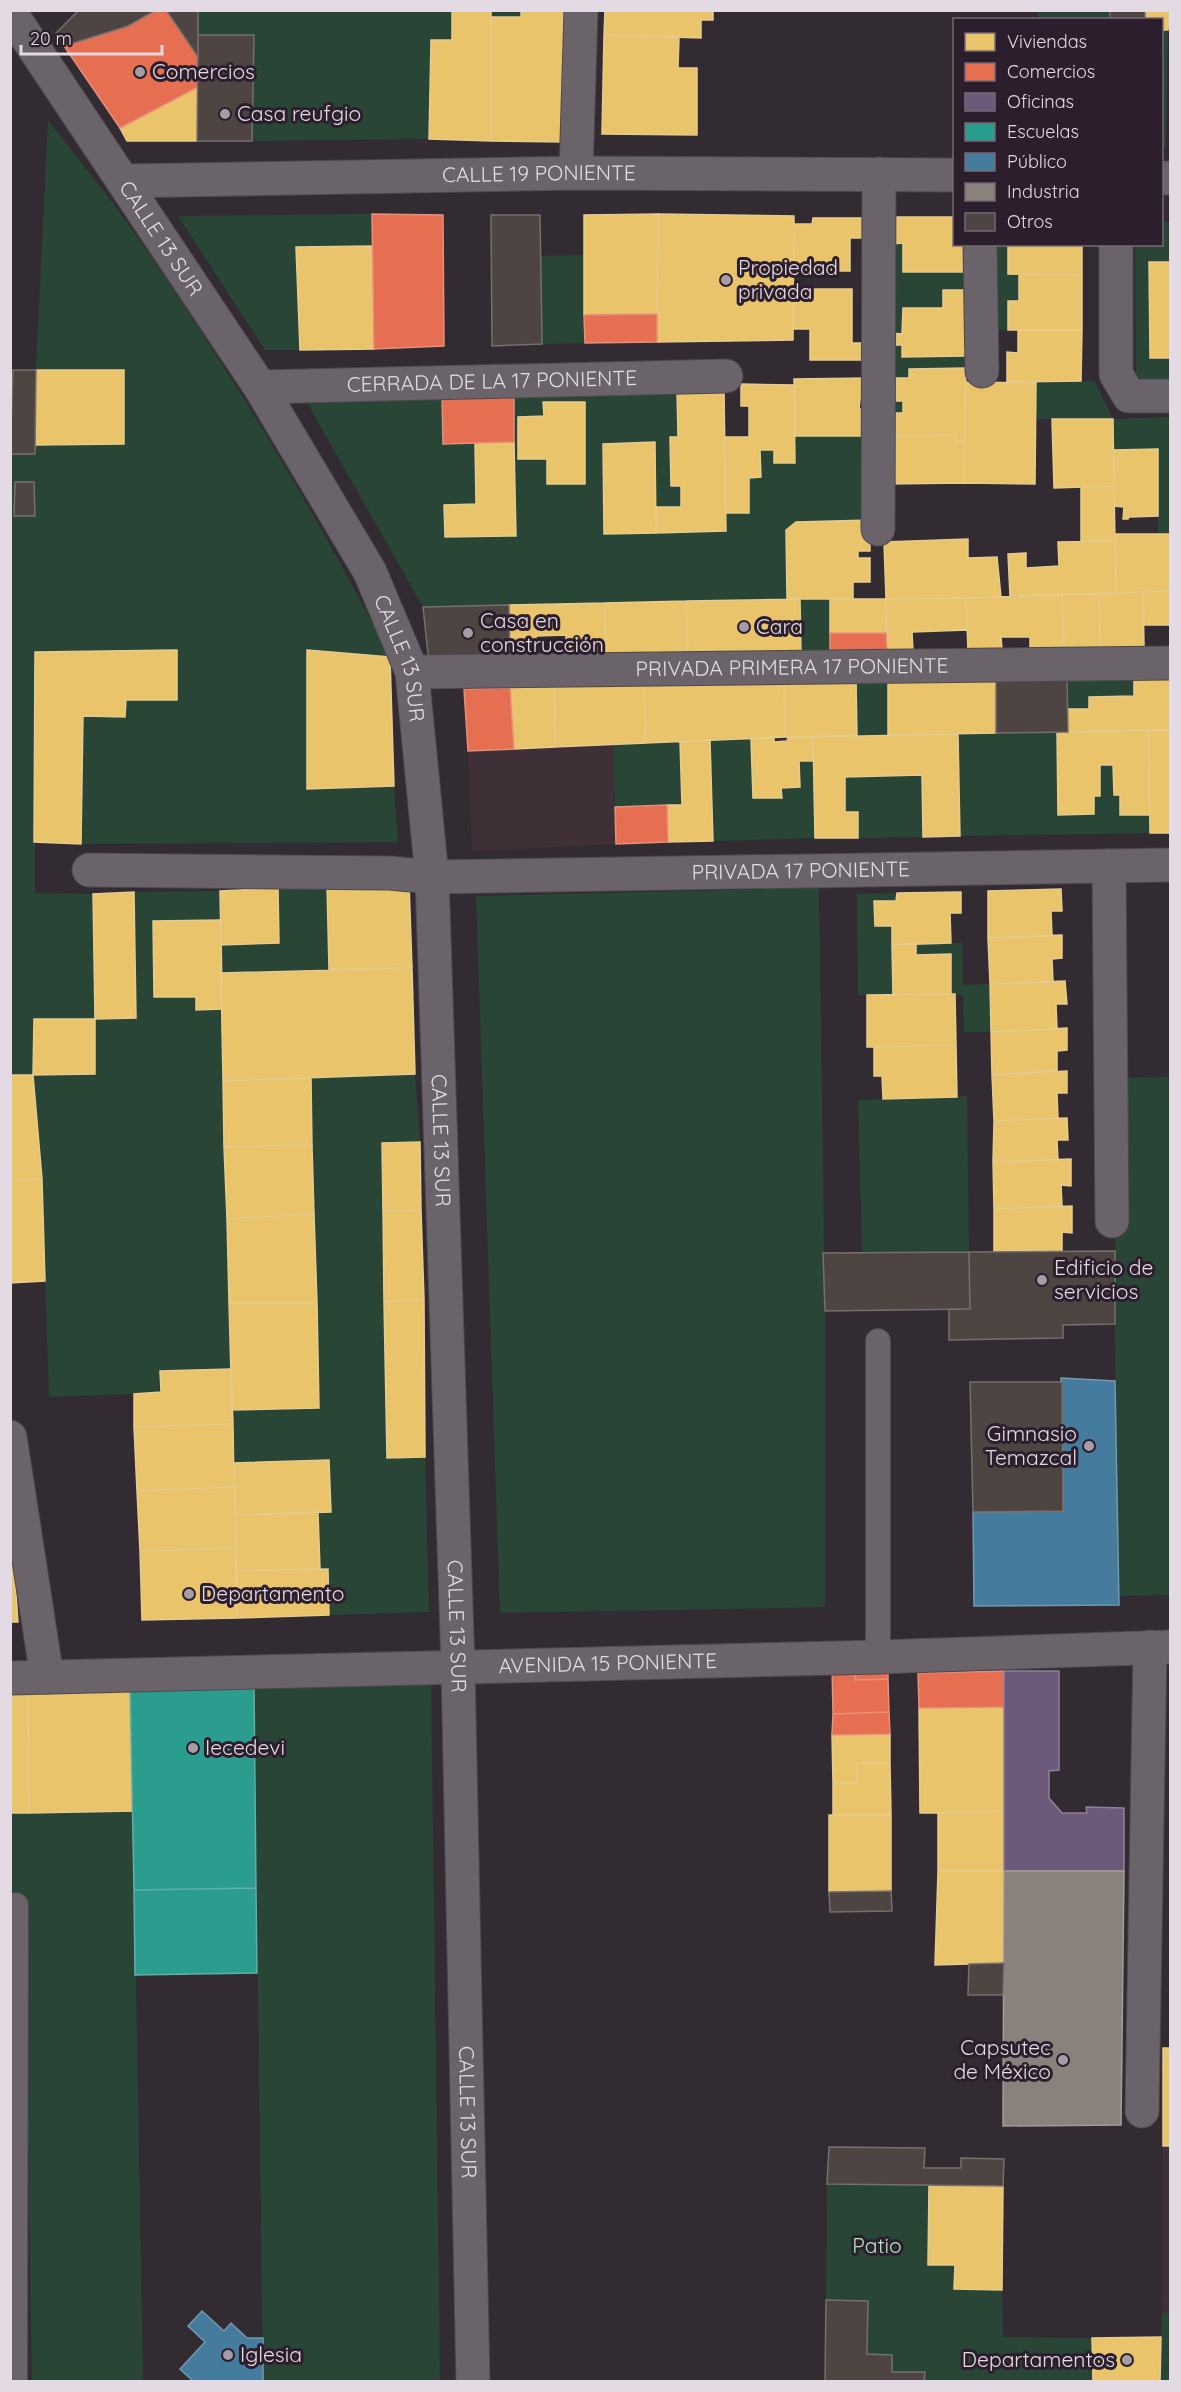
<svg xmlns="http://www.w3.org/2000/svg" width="1181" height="2392" font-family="Quicksand,sans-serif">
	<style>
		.industrial { fill: #3f2f37 }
		.green { fill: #294535; fill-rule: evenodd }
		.homes { fill: #e9c46a; stroke: #e7cb8e; stroke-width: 1.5 }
		.shops { fill: #e76f51; stroke: #e68f7d; stroke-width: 1.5 }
		.offices { fill: #6d597a; stroke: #90809a; stroke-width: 1.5 }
		.schools { fill: #2a9d8f; stroke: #62afa8; stroke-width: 1.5 }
		.public { fill: #457b9d; stroke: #7498b2; stroke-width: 1.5 }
		.industry { fill: #8a817c; stroke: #a59c9b; stroke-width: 1.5 }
		.building { fill: #4e4542; stroke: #756f6d; stroke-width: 1.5 }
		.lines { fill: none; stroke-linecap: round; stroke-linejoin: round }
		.service-casing { stroke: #4e484f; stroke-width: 26 }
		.minor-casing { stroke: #4e484f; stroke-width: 35 }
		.service { stroke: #6a646a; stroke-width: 24 }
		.minor { stroke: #6a646a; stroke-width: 33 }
		.poi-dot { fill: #a59da5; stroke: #2c1e2c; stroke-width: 2 }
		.labels { text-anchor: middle; stroke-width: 6; stroke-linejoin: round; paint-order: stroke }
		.poi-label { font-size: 21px; fill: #e3dae3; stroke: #2c1e2c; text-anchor: start }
		.street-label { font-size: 21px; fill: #e3dae3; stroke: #2c1e2c }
		.park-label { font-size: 21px; fill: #a9e9bf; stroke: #2c1e2c }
	</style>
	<rect width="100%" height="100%" fill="#322c32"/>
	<path class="industrial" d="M613,744l3,100 -144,7 -4,-100z
		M1163,2146h7v167h-8z"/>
	<path class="green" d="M301,10l151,1v29l-21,1 -2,98 -177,2 2,-105 -56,-1v-24z
		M491,11h30v6h-30z
		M1038,11h72v8l-72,1z
		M1162,30h6l-2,117 -4,-1z
		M48,120c30,39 61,76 89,116 94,135 178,275 253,421l-83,-6v138l87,-3 4,56 -317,2 2,-128 42,1 1,-17h51v-50l-142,3v240l58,1 2,125 41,-2 -2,-125 86,-1 1,29 -68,1 1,76h42l1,13 25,-1 9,360 -71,2 -1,22 -110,4 -7,-218 -9,-104h-22v-621h23l1,-9 89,-1v-74h-88zM15,482l19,1 -19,33z
		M372,214v32l-75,1 3,103h-35l-87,-134z
		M889,217h3v27l11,-1 1,29h63l-1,18 -23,1v17h-40l-1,26 -10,-1v12h10v12l63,-1 1,12 -56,1 -1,9h-18v22l12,1v12h-11v23h-4z
		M1162,222h8v40l-21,1 1,95h20v28l-34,1 -1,-142 27,-1z
		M995,245h24l-11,1v27l11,1v27h-11v29h-14z
		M584,255l1,88 -43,1 -2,-88z
		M1094,381l19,38 57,-2v117h-12v-85l-44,1 -1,-31h-77v-36z
		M677,390l1,47 -8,1 1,47 10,1v21h-25l-1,-65 -52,2 2,90 121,-3v-18h23v-35l12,-1 -1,-27h14v13h21v-27h73l2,84 -74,2 -10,8 1,69 -364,8 -118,-208 137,-5 1,50 32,-1 1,61 -31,1v32l71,-1 -2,-143z
		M800,599h30v53l-29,1z
		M1067,676h67v20l-45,1v12h-22z
		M856,679h32v56h-31z
		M1057,732l37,64h6v-31h13l1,30h6v20h30v18l-190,3 -2,-102z
		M751,739l2,59h28v-10l19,-1 -1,-26h14l2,77 -102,3 -3,-101z
		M680,742l2,63 -67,2 -2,-63z
		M922,775l1,62 -65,1v-26h-13v-35z
		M327,886l2,83 -108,4v-28l58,-2 -1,-55z
		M819,888l6,423v296l-325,6 -24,-717z
		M897,893l-1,8 -22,1 1,24h17l1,69h-35l-1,-101z
		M916,943h46l1,42 27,-1 1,48h-27l-1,-37 -12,-1v-40l-35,1z
		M415,1074l5,68 -38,1 5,315 38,-1 4,155 -100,3 -1,-46h-8l-2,-57 13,-1 -2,-50 -95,2 -2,-53 87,-2 -8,-330z
		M1170,1077v518l-52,1 -3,-272 1,-246z
		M967,1096l2,156 -107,1 -4,-153z
		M431,1679l9,702h-177l-9,-698z
		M133,1811l10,570h-111l-8,-478h-13l-1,-90z
		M827,2184l102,1 -1,80h27v24l47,1 1,47 89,1 1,43 -169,1v-10h-32v-17l-25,-1 1,-53 -42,-1z
		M1162,2313h8v68h-10z"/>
	<path class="homes" d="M452,10h39v131l-62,-2 2,-99h21z
		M521,10h45l-2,132 -73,-1v-124h30z
		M605,10h108v10h-12v18l-97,-3z
		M1145,10h24l-1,20h-6v-10h-17z
		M604,35l75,2 -1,31h19v67l-95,-1z
		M198,87l-1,54h-70l-7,-13z
		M658,214l136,2 -1,124 -136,2z
		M658,214l-1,100 -73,1v-100z
		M892,217h62v27h12l1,28h-64v-29l-11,1z
		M813,218h51v20h-14v33h-56v-47h18z
		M1019,244h63v31l-74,-1v-28z
		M372,246l2,103 -74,1 -4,-103z
		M1149,262h21v96h-20z
		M1019,274l63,1v55h-74v-29h11z
		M794,289h58v54h17l-1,17h-58v-31h-16z
		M943,290h23l-1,66 -63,1v-12h-10l-1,-12 11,1 1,-26h40z
		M1018,330h64l-1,51 -74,1v-30l11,1z
		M966,368l-1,73h-10v-6l-63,1v-23h11v-12h-12v-23h18v-9z
		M36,370h88v74l-89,1z
		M868,378v22h-8l-1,9h9v27h-73l-1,-57z
		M966,382l70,1 -1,101 -71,-1z
		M741,384l53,1 1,78h-21v-13h-14l1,27 -12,1v35h-23l-1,-76h24v-31h-8z
		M724,389l2,142 -70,2v-26h25v-21h-10l-1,-49h8l-1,-47z
		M543,402h42v82h-38v-25h-29v-42l26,-1z
		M1052,419h61l1,67 -60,2z
		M955,435v6h10l-1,42 -77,1 5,-48z
		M514,442l2,94 -71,1 -1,-32 32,-1 -1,-61z
		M655,442l1,91 -52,1 -1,-90z
		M1158,449v67l-29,1 -1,2h-5l1,-12 -10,-1v-56z
		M1114,486l1,55h-34v-54z
		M870,520v31h-12v7h12v24h-17v17h-66l-1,-69 10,-8z
		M1115,534h55v57l-54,2z
		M968,539v19l29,-1 4,40 -115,2 -2,-57z
		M1115,541l1,52 -106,3 -2,-42 18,-1v15l33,-2 -1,-24z
		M1170,591v34h-26l-1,-33z
		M1143,592l1,54 -44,1 -1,-53z
		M1099,594l1,53h-36l-2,-52z
		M1062,595l2,52 -34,1v-11h-29l1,12 -34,1 -2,-52z
		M966,598l1,32 -55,2 1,19h-26l-1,-52z
		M800,599l1,54 -113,2 -2,-54z
		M830,599h56v34h-56z
		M686,601l2,54 -82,2 -1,-54z
		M605,603l1,54 -40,2v-24l-30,1v23l-26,1 -1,-55z
		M177,650v50h-51l-1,17 -42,-1 -2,128 -47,-2 1,-190z
		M307,650l83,7 4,129 -87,3z
		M1170,675v55l-102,2 -1,-23h22v-12l45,-1v-20z
		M996,678v55l-108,2v-56z
		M856,679l1,56 -72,2 -1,-57z
		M784,680l1,57 -139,6 -2,-58z
		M644,685l2,58 -91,4 -1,-60z
		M554,687l1,60 -41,2 -4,-61z
		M1149,730h21v103h-20z
		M1149,730l1,85h-30v-20h-6l-1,-30h-13v31h-6v18l-36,1 -1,-83z
		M958,734l2,102 -37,1 -1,-62 -77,2v35h13v26h-43l-2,-101z
		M774,737v5l13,-1 1,-4h25v24h-14l1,26 -19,1 1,10h-29l-2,-59z
		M710,740l3,101 -45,1 -1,-37h15l-2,-63z
		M409,882l3,86 -83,1 -2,-83z
		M278,888l1,55 -58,2 -1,-54z
		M1061,889l1,22h-11l1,25 -64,2v-47z
		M134,892l2,126 -41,1 -2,-125z
		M961,892v21h-11l1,30 -59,2v-19h-17l-1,-25h22l1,-8z
		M221,920l1,89 -26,1v-13h-42l-1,-76z
		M1062,935v23l-10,1 1,23 -63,2 -2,-46z
		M916,943v12l35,-1v40l-58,1 -1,-50z
		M412,968l3,106 -192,7 -2,-108z
		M1065,981l2,23h-11l1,25 -66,3 -1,-48z
		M951,994h4l1,51 -89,2v-52z
		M34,1019h61v55l-62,1z
		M1067,1028v22l-10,1v19l-65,5 -1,-43z
		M956,1045l1,52 -74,2 -1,-23h-8v-29z
		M1067,1071v22h-10l1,25 -64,3 -2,-46z
		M10,1075h23l9,104 -32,1z
		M311,1078l1,67 -88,2 -1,-66z
		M1067,1118l1,22h-11l1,20 -65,2 1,-41z
		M420,1142l1,68 -38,1 -1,-68z
		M312,1145l2,69 -87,5 -3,-72z
		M1071,1159v27l-10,-1 1,21 -68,3 -1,-47z
		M42,1179l3,102 -35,2v-103z
		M1072,1206v27l-10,-1v19h-68v-42z
		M421,1210l3,89 -40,3 -1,-91z
		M314,1214l3,89h-88l-2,-84z
		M424,1299l1,158 -38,1 -3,-156z
		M229,1303h88l2,105 -87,2z
		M231,1369l2,55 -99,3v-33l27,-2 -1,-21z
		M233,1424l1,63 -97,4 -3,-64z
		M329,1460l2,52 -96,3 -1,-52z
		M234,1487l2,61 -96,3 -3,-60z
		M10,1506l8,116h-8z
		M318,1512l2,57 -83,2 -2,-56z
		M236,1548l1,70 -95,2 -2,-69z
		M328,1569l1,46 -92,3v-47z
		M130,1685l3,126 -104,2 -1,-125z
		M10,1688h18l1,125h-19z
		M1005,1707v104l-85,2 -1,-105z
		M890,1734v29h-33v20h-24l-1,-48z
		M857,1763h33l1,52h-58v-32h24z
		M1005,1811l-1,60h-66v-58z
		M829,1815h62v76l-62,1z
		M938,1871h66v92l-69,2z
		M1163,2048h7v98h-7z
		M929,2185l74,1 -1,104 -48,-1 1,-24h-27z
		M1161,2337l-1,45h-67l-1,-44z"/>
	<path class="shops" d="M156,10h10l32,47v30l-78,41 -56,-82 64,-20z
		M372,214l71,1 1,131 -70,3z
		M657,314v28l-72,1 -1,-28z
		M514,393v49l-71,2 -1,-50z
		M830,633h56l1,18 -57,1z
		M510,688l4,61 -46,2 -4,-62z
		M667,805l1,37 -52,2 -1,-37z
		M855,1665v15l33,-1 1,33 -56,2 -1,-48z
		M855,1665h33v14l-33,1z
		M1004,1671l1,36 -86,1 -1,-35z
		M889,1712l1,22 -58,1 1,-21z"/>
	<path class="offices" d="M1004,1671h55v99l-10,1v27l13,15h25l-1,-6 38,1v63h-120z"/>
	<path class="schools" d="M254,1683l2,205 -122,2 -4,-205z
		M256,1888l1,85 -122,2 -1,-85z"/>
	<path class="public" d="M1061,1378l54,3 4,224 -145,1 -1,-94 90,-1z
		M202,2311l22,20 7,-8 16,15h16v44h-69l-14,-13 25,-27 -17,-16z"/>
	<path class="industry" d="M1004,1871h120l-3,254 -118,1z"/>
	<path class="building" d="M79,10h77l-28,16 -64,20 -8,-13z
		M166,10h32v47z
		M1110,10l35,1v9h-35z
		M198,35h56l-2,106h-55z
		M491,215h49l2,129 -50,2z
		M13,370h23l-1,84h-25z
		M15,482h19l1,34h-21z
		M509,605l1,55 -81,3 -6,-56z
		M1067,676l1,56 -72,1v-55z
		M1115,1251v73l-52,1v13l-114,2v-31h21l-1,-57z
		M969,1252l1,57 -145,2 -2,-58z
		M970,1382h92l1,129 -90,1z
		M891,1891l1,20 -62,1 -1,-20z
		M1004,1963l-1,32h-35l1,-31z
		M829,2147l96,1 -1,20h37v-10l43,1 -1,27 -176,-2z
		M826,2300l42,1 -1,53 25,1v17h33l-1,10h-99z"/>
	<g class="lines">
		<defs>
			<path id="service" d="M878,1657v-316
				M15,2382l1,-477"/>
			<g id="minor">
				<path id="s1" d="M10,12l250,375 110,185 42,100 20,205 26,790 15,715"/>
				<path d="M576,173l5,-163"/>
				<path d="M1162,178h8"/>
				<path id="s2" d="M123,181l453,-8 378,2"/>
				<path d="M980,244l2,127"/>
				<path d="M1116,244v130l13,22h41"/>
				<path id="s3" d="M260,387l466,-11"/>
				<path d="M878,529l1,-355"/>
				<path id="s4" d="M412,672l758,-9"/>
				<path d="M1109,866l3,355"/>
				<path id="s5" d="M89,870l301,3 42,4 738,-12"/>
				<path d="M10,1437l37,240"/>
				<path id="s6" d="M10,1678l868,-21 292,-10"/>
				<path d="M1142,2111l8,-464"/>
			</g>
		</defs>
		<use href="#service" class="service-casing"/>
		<use href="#minor" class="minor-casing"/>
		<use href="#service" class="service"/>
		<use href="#minor" class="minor"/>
	</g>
	<g class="poi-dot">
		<circle cx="140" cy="72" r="6"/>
		<circle cx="225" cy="114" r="6"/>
		<circle cx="726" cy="280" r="6"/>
		<circle cx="744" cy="627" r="6"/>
		<circle cx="468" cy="633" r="6"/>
		<circle cx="1042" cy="1280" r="6"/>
		<circle cx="1089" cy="1446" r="6"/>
		<circle cx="189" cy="1594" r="6"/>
		<circle cx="193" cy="1748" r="6"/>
		<circle cx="1063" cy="2060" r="6"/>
		<circle cx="228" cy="2355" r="6"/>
		<circle cx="1127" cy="2360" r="6"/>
	</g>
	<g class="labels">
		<g class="poi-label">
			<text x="152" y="79">Comercios</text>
			<text x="237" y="121">Casa reufgio</text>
			<text x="738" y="275">Propiedad<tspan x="738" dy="24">privada</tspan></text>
			<text x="480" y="628">Casa en<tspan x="480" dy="24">construcción</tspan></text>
			<text x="756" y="634">Cara</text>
			<text x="1054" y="1275">Edificio de<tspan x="1054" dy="24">servicios</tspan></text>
			<text x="1077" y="1441" text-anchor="end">Gimnasio<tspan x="1077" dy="24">Temazcal</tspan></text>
			<text x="201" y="1601">Departamento</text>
			<text x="205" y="1755">Iecedevi</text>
			<text x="1051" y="2055" text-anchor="end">Capsutec<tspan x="1051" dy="24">de México</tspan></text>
			<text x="240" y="2362">Iglesia</text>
			<text x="1115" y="2367" text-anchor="end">Departamentos</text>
		</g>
		<g class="street-label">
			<text dy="7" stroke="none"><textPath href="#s2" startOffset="416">CALLE 19 PONIENTE</textPath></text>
			<text dy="7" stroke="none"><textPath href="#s1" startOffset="272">CALLE 13 SUR</textPath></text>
			<text dy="7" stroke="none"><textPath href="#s3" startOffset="232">CERRADA DE LA 17 PONIENTE</textPath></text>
			<text dy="7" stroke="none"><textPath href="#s1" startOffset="758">CALLE 13 SUR</textPath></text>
			<text dy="7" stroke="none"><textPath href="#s4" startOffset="380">PRIVADA PRIMERA 17 PONIENTE</textPath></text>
			<text dy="7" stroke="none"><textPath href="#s5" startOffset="712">PRIVADA 17 PONIENTE</textPath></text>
			<text dy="7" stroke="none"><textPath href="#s1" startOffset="1244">CALLE 13 SUR</textPath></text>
			<text dy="7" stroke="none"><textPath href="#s1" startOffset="1730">CALLE 13 SUR</textPath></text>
			<text dy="7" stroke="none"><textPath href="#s6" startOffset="598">AVENIDA 15 PONIENTE</textPath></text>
			<text dy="7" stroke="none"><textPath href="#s1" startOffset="2216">CALLE 13 SUR</textPath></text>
		</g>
		<g class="park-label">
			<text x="877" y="2253">Patio</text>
		</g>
	</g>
	<rect width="1181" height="2392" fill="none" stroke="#e3dae3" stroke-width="24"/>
	<rect x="953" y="18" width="210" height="228" fill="#2c1e2c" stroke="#756975" stroke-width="1.5"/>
	<rect x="965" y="33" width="30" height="18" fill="#e9c46a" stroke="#756975" stroke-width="1.5"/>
	<text x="1007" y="48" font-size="18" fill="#e3dae3">Viviendas</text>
	<rect x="965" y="63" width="30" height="18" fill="#e76f51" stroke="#756975" stroke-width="1.5"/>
	<text x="1007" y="78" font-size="18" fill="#e3dae3">Comercios</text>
	<rect x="965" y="93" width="30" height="18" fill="#6d597a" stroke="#756975" stroke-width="1.5"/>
	<text x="1007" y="108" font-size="18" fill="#e3dae3">Oficinas</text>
	<rect x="965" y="123" width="30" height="18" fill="#2a9d8f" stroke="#756975" stroke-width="1.5"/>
	<text x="1007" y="138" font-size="18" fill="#e3dae3">Escuelas</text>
	<rect x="965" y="153" width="30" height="18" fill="#457b9d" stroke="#756975" stroke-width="1.5"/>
	<text x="1007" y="168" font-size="18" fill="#e3dae3">Público</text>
	<rect x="965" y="183" width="30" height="18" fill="#8a817c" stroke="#756975" stroke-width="1.5"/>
	<text x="1007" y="198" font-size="18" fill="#e3dae3">Industria</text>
	<rect x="965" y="213" width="30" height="18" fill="#4e4542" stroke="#756975" stroke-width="1.5"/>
	<text x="1007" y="228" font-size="18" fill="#e3dae3">Otros</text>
	<path d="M21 45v9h141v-9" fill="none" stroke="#e3dae3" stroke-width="3"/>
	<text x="30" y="45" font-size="18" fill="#e3dae3" stroke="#2c1e2c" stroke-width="4.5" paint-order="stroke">20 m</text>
</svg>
